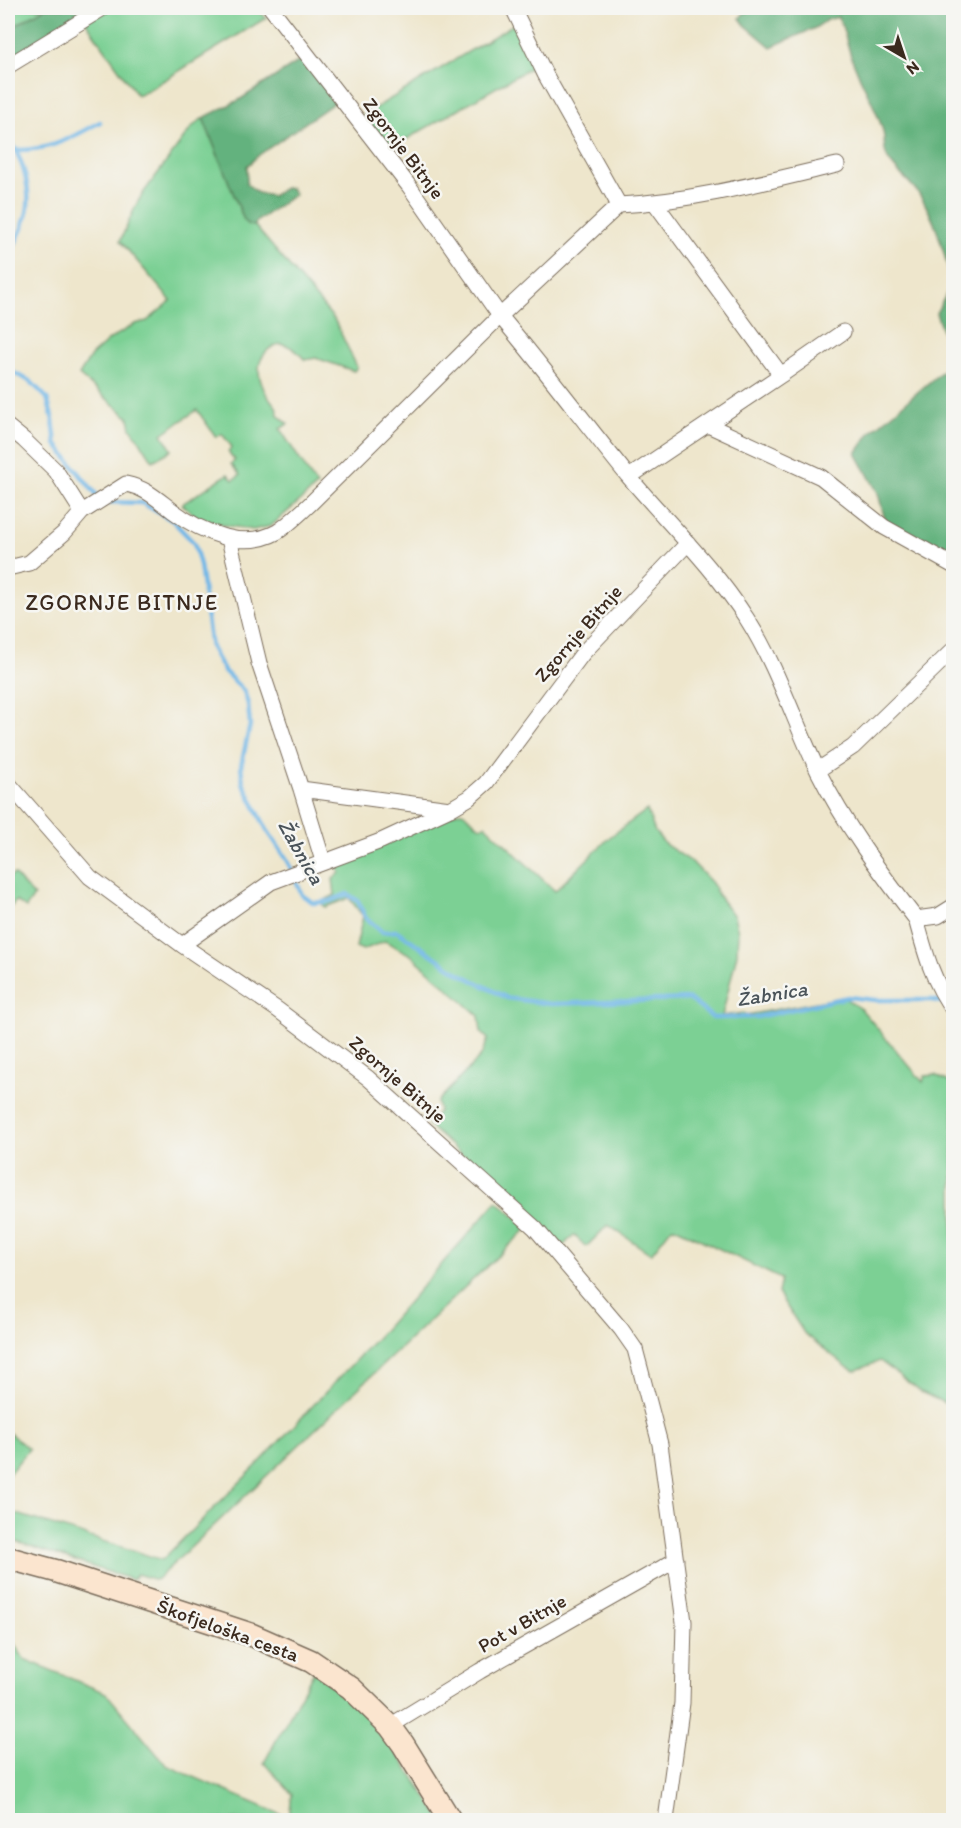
<svg xmlns="http://www.w3.org/2000/svg" width="961" height="1828" font-family="Itim,sans-serif">
	<style>
		.green { fill: #7bd094; stroke: #5b7d59; stroke-width: 1.5 }
		.forest { fill: #64b27e; stroke: #506e4e; stroke-width: 1.5 }
		.lines { fill: none; stroke-linecap: round; stroke-linejoin: round }
		.stream { stroke: #6fb7e7; stroke-width: 4.5 }
		.street-casing { stroke: #7a6c5b; stroke-width: 17 }
		.secondary-casing { stroke: #7a6c5b; stroke-width: 25 }
		.street { stroke: #fff; stroke-width: 15 }
		.secondary { stroke: #fbe5cf; stroke-width: 22 }
		.labels { text-anchor: middle; stroke-width: 5; stroke-linejoin: round; paint-order: stroke }
		.street-label { font-size: 20px; fill: #3b2a1e; stroke: #f6f6f2 }
		.water-label { font-size: 21px; font-style: italic; fill: #4b545a; stroke: #f6f6f2 }
		.quarter-label { font-size: 22px; letter-spacing: 1.5px; fill: #3b2a1e; stroke: #f6f6f2 }
	</style>
	<rect width="100%" height="100%" fill="#f6f6f2"/>
	<filter id="ink" filterUnits="userSpaceOnUse"><feTurbulence type="fractalNoise" baseFrequency=".0167" numOctaves="2"/><feDisplacementMap in="SourceGraphic" scale="12" xChannelSelector="R" yChannelSelector="G"/><feConvolveMatrix kernelMatrix="1 2 1 2 8 2 1 2 1" color-interpolation-filters="sRGB"/></filter>
	<filter id="wash" filterUnits="userSpaceOnUse"><feTurbulence type="fractalNoise" baseFrequency=".008" numOctaves="4" result="noise"/><feDisplacementMap in="SourceGraphic" scale="24" xChannelSelector="R" yChannelSelector="G"/><feGaussianBlur stdDeviation="1.35" result="paint"/><feColorMatrix in="noise" values="0 0 0 0 0 0 0 0 0 0 0 0 0 0 0 0 0 1.4 0 .05"/><feComposite in="paint" operator="in"/></filter>
	<g filter="url(#wash)">
		<rect width="100%" height="100%" fill="#eee6cc"/>
		<path class="green" d="M8,8h37l-37,22z
			M108,8h149l9,10 -118,72 -11,5 -52,-74z
			M514,24l21,41 -149,86 -24,-35z
			M203,118l41,102 4,5 7,1 79,93 23,48 -3,4 -38,-13 -11,2c-6,-7 -14,-15 -23,-16 -6,0 -13,4 -16,8 -12,13 -7,29 1,43 5,8 11,10 11,20l10,9 -8,5 37,57 -46,40 -18,4 -29,-5 -28,-9 -14,-12 46,-30 5,6 7,-5 -9,-11 4,-4 -7,-8 4,-5 -10,-13 -6,3 -19,-27 -35,24 10,16 -19,11 -22,-33 -2,-10 -50,-43 12,-19 19,-17 25,-15 12,-3 24,-20 -51,-60 17,-38 7,-11 48,-65z
			M647,810l8,22 11,13 26,17 20,21 6,12 16,21 4,15 -1,23 -15,62 21,-3 3,2 97,-18 19,13 61,72 2,-6 10,-1 18,9v323l-32,-15 -41,-31 -26,10 -7,-4 -43,-34 -26,-40 3,-14 -104,-51 -5,-1 -21,27 -43,-29 -22,22 -12,-12 -11,11 -135,-121 11,-14 -2,-9 44,-46 7,-17 -7,-7 -2,-16 -68,-61 -26,-14 -22,9 -7,-3 7,-31 -14,-18 -24,9 -4,-5 14,-7 -2,-16 7,-6 -5,-11 122,-50h6l17,15 5,-2 70,66 56,-55z
			M14,874l20,22 -8,12 -10,-7 -8,9v-32z
			M497,1201l31,27c-125,116 -247,236 -372,352l-19,-6 -4,6 -125,-41v-28l154,49 97,-97 123,-131z
			M8,1432l21,17 -21,26z
			M8,1634l16,25 82,34 60,72 123,53 3,-24 -28,-31 50,-92 65,55 63,94h-434z"/>
		<path class="forest" d="M45,8h54l-91,51v-29z
			M760,8h193v342l-11,-19 -6,-18 16,-29c-8,-31 -15,-63 -33,-90 -9,-13 -23,-22 -31,-35 -6,-10 -2,-21 -6,-31 -7,-23 -19,-42 -28,-64 -7,-16 -8,-32 -16,-47l-11,3 -12,8 -44,19 -26,-22 -5,-7 4,-5z
			M304,58l34,42 -79,55 -12,11v18l11,9 14,3 13,-8h5l5,6 -39,28 -1,4 -7,-1 -4,-5 -41,-102 36,-18z
			M953,362v200l-67,-38 -8,-31 -22,-40 15,-21z"/>
		<g class="lines">
			<path class="stream" d="M8,140c14,15 22,46 20,66 -2,18 -13,36 -20,52
				M15,150c38,0 53,-11 85,-28
				M8,370l22,11 17,17 6,22 3,24 42,53
				M107,502l35,1 30,17 22,23 6,22 11,83 13,23 20,20 4,13 2,21 -9,41 2,17 24,47 21,31 14,34 12,8 16,-2 17,-7 11,7 7,16 17,15 15,-1 62,42 48,25 44,6 138,-5 24,19 44,-1 91,-20 27,3h57l10,2"/>
		</g>
	</g>
	<g filter="url(#ink)">
		<g class="lines">
			<defs>
				<path id="street" d="M271,8l138,178 91,130 119,-111 -74,-131 -32,-66
					M8,66l95,-58
					M619,205c74,-4 146,-23 218,-40
					M781,375l62,-43
					M708,425l113,52 63,50 70,39
					M8,427l16,13 32,31 26,41
					M629,477l152,-102 -126,-172
					M229,539l30,124 42,126 22,72
					M8,568l21,-5 35,-30 18,-21 44,-28c20,4 31,15 47,27 28,21 70,40 104,21 11,-7 22,-18 32,-27l191,-189c44,52 85,107 128,160 40,47 85,90 119,143 30,47 47,102 71,152 27,54 62,101 98,148l22,-3 16,-10
					M818,770l35,-23 101,-98
					M8,783l82,94 92,68 96,65 90,68 167,150 86,101 14,20 25,95 24,178 -2,81 -16,117
					M301,789l149,20
					M916,919c9,33 17,64 38,92
					M182,945l89,-63 110,-41 69,-32 19,-11 17,-15 97,-130 105,-110
					M390,1726l90,-55 196,-111"/>
				<path id="secondary" d="M8,1558l48,13 196,64 59,26 40,27 39,38 13,18 47,76"/>
			</defs>
			<use href="#street" class="street-casing"/>
			<use href="#secondary" class="secondary-casing"/>
			<use href="#street" class="street"/>
			<use href="#secondary" class="secondary"/>
		</g>
	</g>
	<g class="labels">
		<g class="street-label">
			<text transform="translate(404 148) rotate(53)" y="7">Zgornje Bitnje</text>
			<text transform="translate(578 633) rotate(-49)" y="7">Zgornje Bitnje</text>
			<text transform="translate(398 1079) rotate(41)" y="7">Zgornje Bitnje</text>
			<text transform="translate(522 1623) rotate(-30)" y="7">Pot v Bitnje</text>
			<text transform="translate(228 1630) rotate(20)" y="7">Škofjeloška cesta</text>
		</g>
		<g class="water-label">
			<text transform="translate(301 852) rotate(60)" y="7">Žabnica</text>
			<text transform="translate(772 994) rotate(-9)" y="7">Žabnica</text>
		</g>
		<g class="quarter-label">
			<text x="122" y="610">ZGORNJE BITNJE</text>
		</g>
	</g>
	<rect width="961" height="1828" fill="none" stroke="#f6f6f2" stroke-width="30"/>
	<g transform="translate(904 57) rotate(141)" stroke="#f6f6f2" stroke-width="4.5" paint-order="stroke">
	<path d="M0-4.5L10 22L0 15L-10 22Z" fill="#3b2a1e"/>
	<text y="-9" font-size="16" font-weight="bold" text-anchor="middle" fill="#3b2a1e">N</text>
	</g>
</svg>
